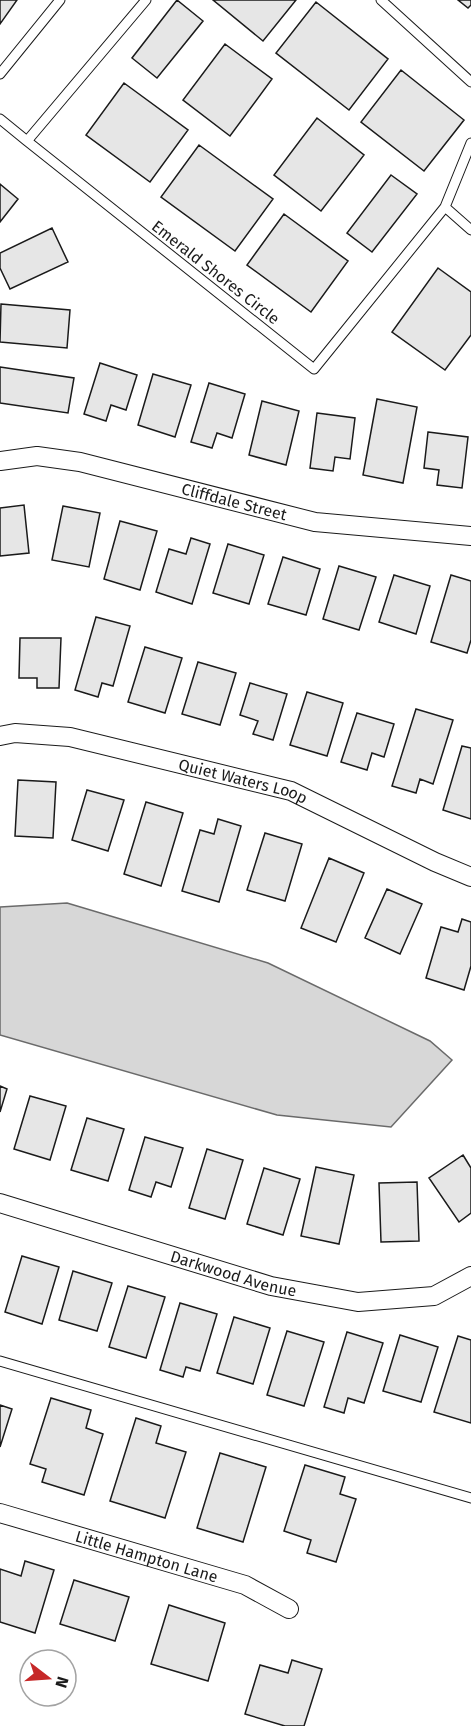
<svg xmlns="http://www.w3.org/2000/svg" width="471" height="1726" font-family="'Fira Sans',sans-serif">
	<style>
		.water { fill: #d7d7d7; stroke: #6a6a6a; stroke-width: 1.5 }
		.building { fill: #e6e6e6; stroke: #1a1a1a; stroke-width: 1.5 }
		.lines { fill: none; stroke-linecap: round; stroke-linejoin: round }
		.service-casing { stroke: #1a1a1a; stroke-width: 11 }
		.minor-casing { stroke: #1a1a1a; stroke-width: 20 }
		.service { stroke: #fff; stroke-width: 9 }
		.minor { stroke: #fff; stroke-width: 18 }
		.labels { text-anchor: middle; stroke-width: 4.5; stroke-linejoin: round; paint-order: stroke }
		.street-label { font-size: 16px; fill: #1a1a1a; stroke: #fff }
	</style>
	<rect width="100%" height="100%" fill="#fff"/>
	<path class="water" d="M67,903l201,60 162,78 22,19 -61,67 -114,-12 -277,-80v-128z"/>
	<path class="building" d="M0,0h17l-17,24z
		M177,0l26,21 -46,57 -25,-20z
		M213,0h83l-33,41z
		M458,0h13v5l-3,3z
		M316,2l72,57 -39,51 -73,-57z
		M225,44l47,35 -42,57 -47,-36z
		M401,70l63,50 -40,51 -63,-49z
		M124,83l64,47 -38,52 -64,-47z
		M317,118l47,37 -43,56 -47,-36z
		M199,145l74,54 -38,52 -74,-54z
		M391,175l26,19 -45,58 -25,-19z
		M0,184l18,15 -18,23z
		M284,214l64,47 -37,51 -64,-47z
		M52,228l16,34 -58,27 -10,-21v-15z
		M438,268l33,24v43l-26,35 -53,-38z
		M1,304l69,6 -3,38 -67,-6z
		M100,363l37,12 -11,35 -15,-5 -5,16 -22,-7z
		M0,367l74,11 -6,35 -68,-10z
		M153,374l38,11 -16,52 -37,-12z
		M209,383l36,11 -13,44 -15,-5 -5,15 -21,-6z
		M377,399l40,8 -14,76 -40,-8z
		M262,401l37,10 -13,54 -37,-10z
		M317,413l38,5 -5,41 -15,-2 -2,14 -23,-3z
		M428,432l40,5 -6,51 -25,-3 2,-15 -15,-2z
		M24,505l5,48 -29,3v-48z
		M63,506l37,7 -11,54 -37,-7z
		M120,521l37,10 -17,59 -36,-11z
		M191,538l19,6 -18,60 -36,-12 13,-43 17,5z
		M228,544l36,11 -15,49 -36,-11z
		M283,557l37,12 -14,46 -38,-11z
		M339,566l37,11 -17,53 -36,-11z
		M394,575l36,11 -14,48 -37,-12z
		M451,575l20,6v59l-4,13 -36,-11z
		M96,617l34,9 -17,60 -11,-3 -4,14 -23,-7z
		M20,638h41l-2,50h-22v-10h-18z
		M145,647l37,11 -17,55 -37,-11z
		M198,662l38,11 -16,52 -38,-11z
		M250,683l37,11 -14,46 -20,-6 5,-13 -18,-6z
		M307,692l36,11 -16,53 -37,-11z
		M416,709l37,11 -20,64 -13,-5 -4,14 -24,-7z
		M357,713l37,11 -10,33 -12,-4 -5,17 -26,-8z
		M462,746l9,2v71l-28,-9z
		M18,780l38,2 -3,56 -38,-2z
		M87,790l37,10 -16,51 -36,-11z
		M146,802l37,11 -22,73 -37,-12z
		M218,819l23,7 -22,76 -37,-11 18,-61 14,4z
		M265,833l37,11 -17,57 -38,-11z
		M329,858l35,15 -28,69 -35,-14z
		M387,889l35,15 -22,50 -35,-16z
		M462,919l9,3v44l-7,24 -38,-12 15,-51 17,5z
		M0,1086l7,3 -7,23z
		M30,1096l36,10 -16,54 -36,-11z
		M87,1118l37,11 -16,52 -37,-11z
		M145,1137l38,11 -12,39 -15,-5 -5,15 -22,-7z
		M207,1149l36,11 -18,59 -36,-11z
		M463,1155l8,13v45l-12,9 -30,-44z
		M316,1167l38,8 -15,69 -38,-8z
		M264,1168l36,11 -17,56 -36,-11z
		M417,1182l2,59 -38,1 -2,-59z
		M22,1256l37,11 -17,57 -37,-12z
		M73,1271l39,12 -15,48 -38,-11z
		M128,1286l37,11 -19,61 -37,-11z
		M180,1303l37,11 -17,57 -14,-4 -3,10 -23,-7z
		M234,1317l36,11 -17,56 -36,-11z
		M287,1331l37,11 -20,64 -37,-11z
		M347,1332l36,11 -19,60 -16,-5 -4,15 -20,-6z
		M400,1335l38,12 -17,55 -38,-11z
		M458,1336l13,4v83l-37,-11z
		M51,1398l40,12 -5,18 17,6 -19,61 -42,-13 4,-13 -16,-5z
		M0,1405l12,4 -12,38z
		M136,1418l25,8 -5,17 30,9 -21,66 -55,-17z
		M220,1453l46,14 -23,75 -46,-14z
		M305,1465l40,12 -5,17 16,5 -20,63 -29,-9 4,-13 -27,-9z
		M25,1561l29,9 -19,63 -35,-11v-53l21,7z
		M74,1580l55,17 -14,44 -55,-17z
		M169,1605l56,18 -17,58 -57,-17z
		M292,1660l30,9 -18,57h-19l-40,-12 15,-49 28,8z"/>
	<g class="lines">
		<defs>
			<path id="service" d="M146,0l-119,141 287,228 131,-162 26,-64
				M381,0l90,82
				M0,74l60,-74
				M0,119l27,22
				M445,207l26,23
				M0,1361l471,137"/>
			<g id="minor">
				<path id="s1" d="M0,461l37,-5 43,6 235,60 156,14"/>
				<path id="s2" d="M0,736l15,-3 55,4 221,54 144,71 36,15"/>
				<path id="s3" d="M0,1203l271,83 87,16 76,-6 37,-20"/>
				<path id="s4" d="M0,1513l245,72 44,24"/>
			</g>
		</defs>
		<use href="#service" class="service-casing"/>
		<use href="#minor" class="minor-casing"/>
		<use href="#service" class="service"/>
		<use href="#minor" class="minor"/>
	</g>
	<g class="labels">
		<g class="street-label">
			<text transform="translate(216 272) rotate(38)" y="6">Emerald Shores Circle</text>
			<text dy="6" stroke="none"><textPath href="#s1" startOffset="240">Cliffdale Street</textPath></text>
			<text dy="6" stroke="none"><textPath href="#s2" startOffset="249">Quiet Waters Loop</textPath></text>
			<text dy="6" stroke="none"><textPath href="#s3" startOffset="244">Darkwood Avenue</textPath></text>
			<text dy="6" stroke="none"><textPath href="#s4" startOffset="153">Little Hampton Lane</textPath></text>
		</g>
	</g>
	<g transform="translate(48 1678) rotate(107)"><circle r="28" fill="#ffffff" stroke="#a3a3a3" stroke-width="1.5"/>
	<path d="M0-4.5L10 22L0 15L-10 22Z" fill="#c62828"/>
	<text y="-9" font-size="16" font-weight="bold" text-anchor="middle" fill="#1a1a1a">N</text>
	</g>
</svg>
